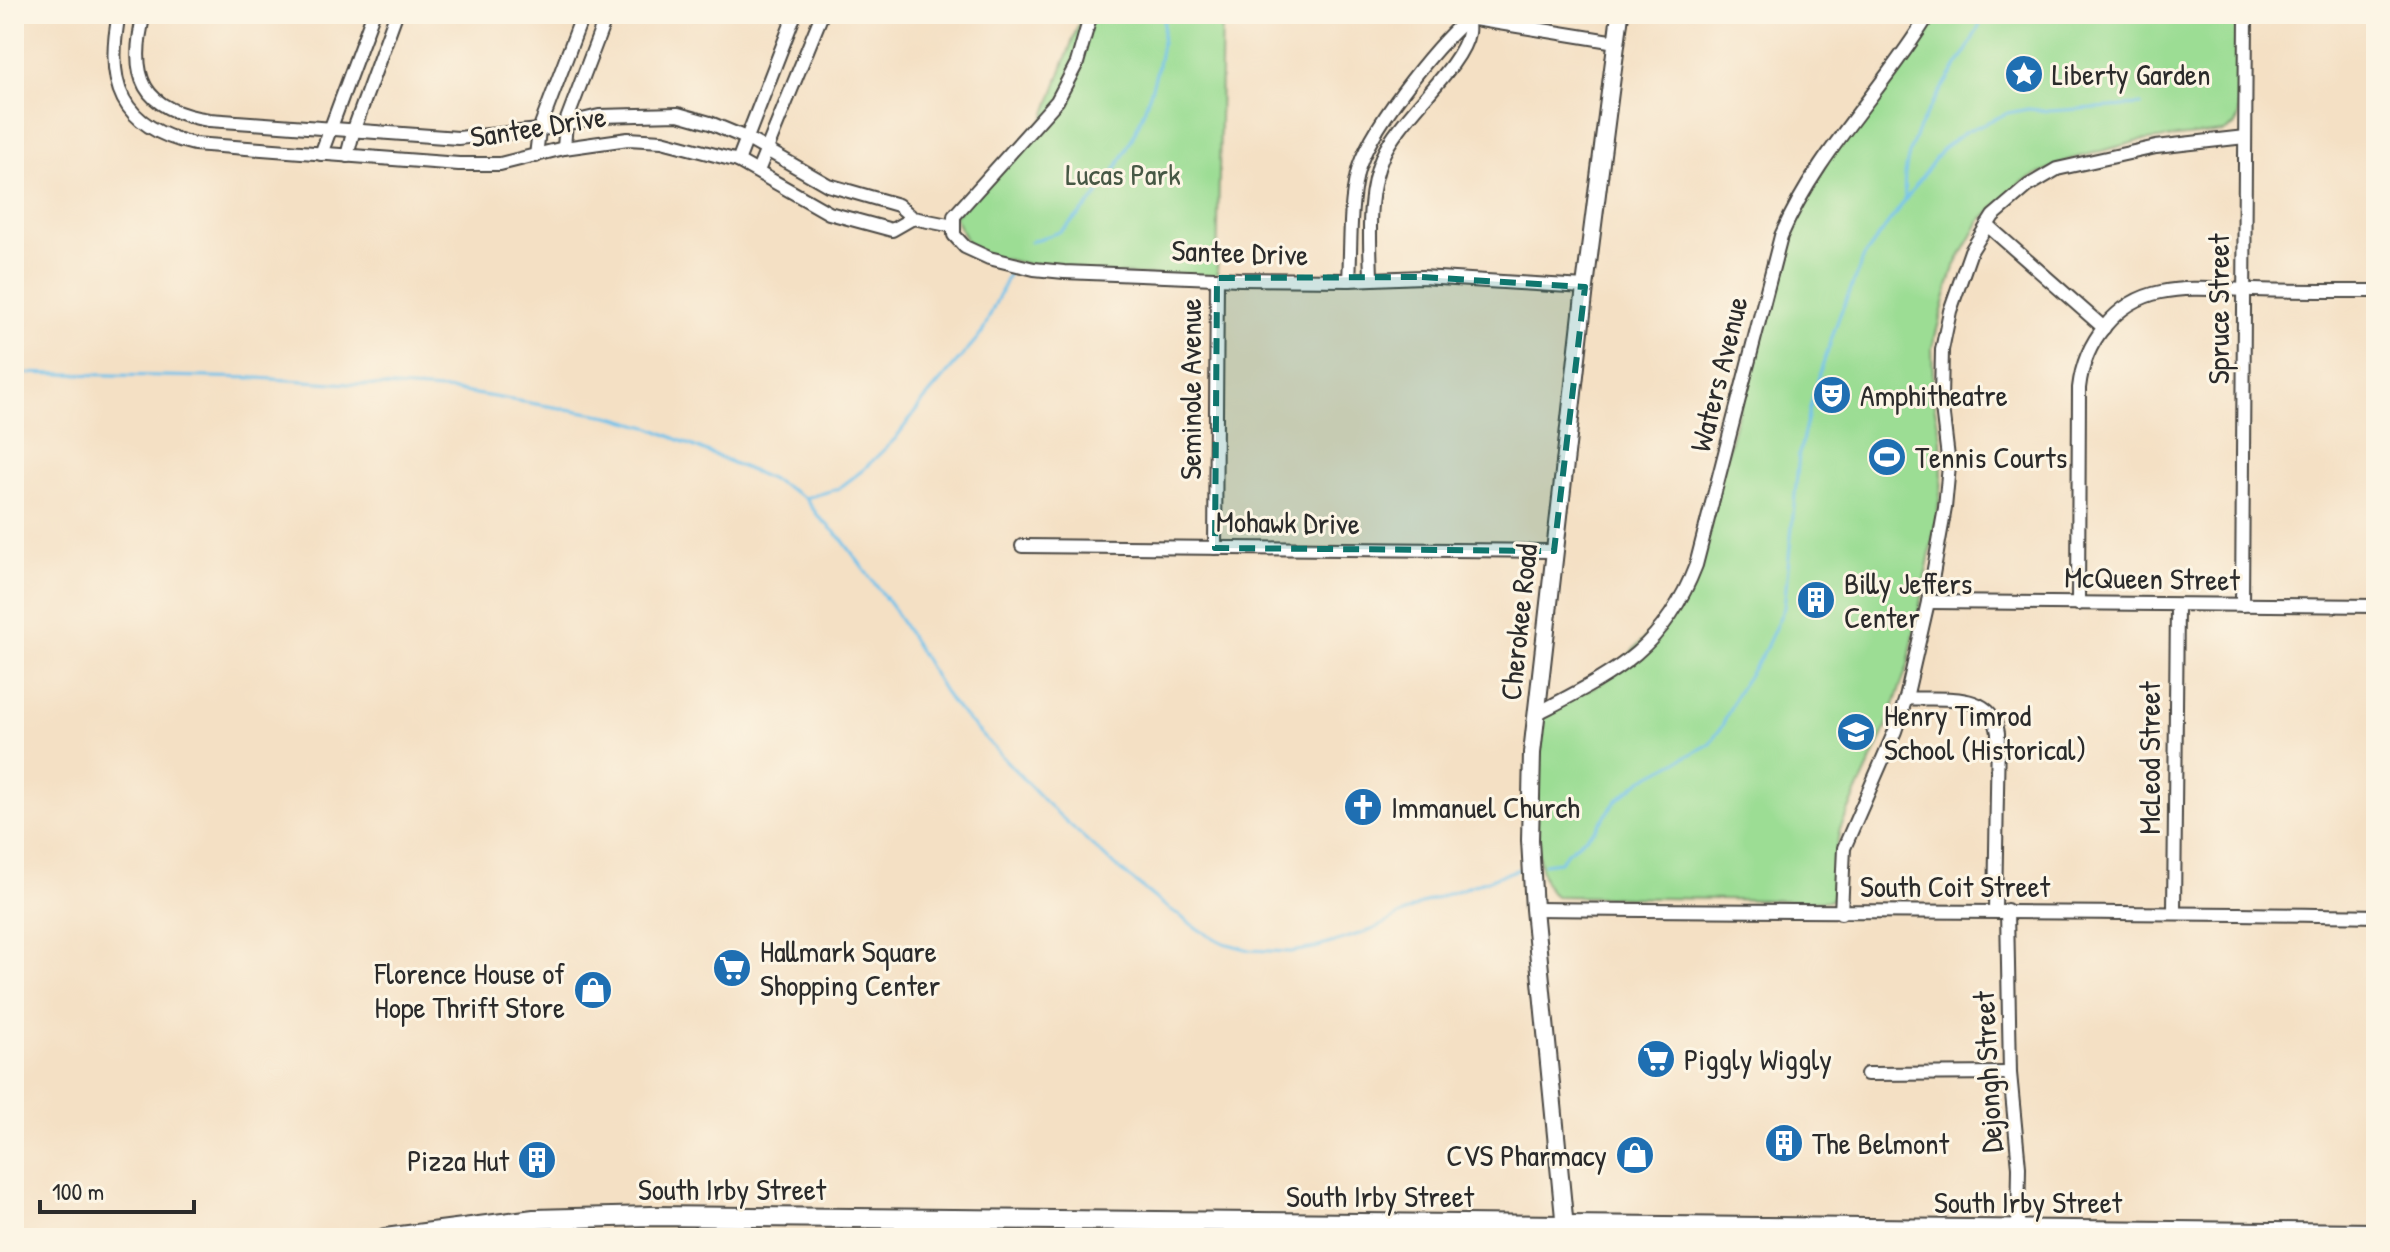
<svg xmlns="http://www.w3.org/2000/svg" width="2390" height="1252" font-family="'Patrick Hand',sans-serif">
  <rect width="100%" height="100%" fill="#fcf5e5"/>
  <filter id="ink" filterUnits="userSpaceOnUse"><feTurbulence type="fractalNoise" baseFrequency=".0125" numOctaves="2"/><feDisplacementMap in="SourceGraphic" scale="16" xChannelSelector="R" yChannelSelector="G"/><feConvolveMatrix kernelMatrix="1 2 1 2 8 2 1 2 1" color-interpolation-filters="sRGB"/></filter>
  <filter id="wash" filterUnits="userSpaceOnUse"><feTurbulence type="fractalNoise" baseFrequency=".006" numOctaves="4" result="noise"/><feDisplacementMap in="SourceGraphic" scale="32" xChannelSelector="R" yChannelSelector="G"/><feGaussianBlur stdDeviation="1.8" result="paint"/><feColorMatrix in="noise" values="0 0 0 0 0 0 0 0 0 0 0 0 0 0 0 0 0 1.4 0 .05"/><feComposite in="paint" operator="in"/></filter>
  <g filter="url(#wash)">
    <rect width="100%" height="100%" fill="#f4e0c4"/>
    <!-- green -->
    <g fill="#9cdd94" stroke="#648460" stroke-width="2">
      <polygon points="1082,14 1222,14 1217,278 1064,272 972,252 954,216 1044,119"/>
      <path d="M 1932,14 L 2240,14 L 2238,119 L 2234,126 L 2224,132 L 2139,141 L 2068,160 L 2022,182 L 1980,221 L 1953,270 L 1932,348 L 1934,405 L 1941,437 L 1942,481 L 1937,517 L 1908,665 L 1884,733 L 1840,829 L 1835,855 L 1832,898 L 1829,901 L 1555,896 C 1525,876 1540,748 1543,714 L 1605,681 L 1690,588 L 1790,223 L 1820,169 Z"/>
    </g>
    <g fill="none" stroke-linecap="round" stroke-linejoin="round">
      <!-- stream -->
      <g stroke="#70c1eb" stroke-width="3">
        <path d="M 1905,198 C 1899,145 1935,100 1962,58 C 1971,44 1977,29 1985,14"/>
        <path d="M 1030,242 C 1039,238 1050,236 1059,232 C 1066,228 1072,221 1078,216 C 1126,172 1164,79 1164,14"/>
        <polyline points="14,373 258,378 457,391 609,416 651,428 777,482 805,498 819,517 841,538 894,610 950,701 1045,802 1105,857 1157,900 1201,931 1224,943 1250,950 1291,952 1315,948 1372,930 1425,902 1519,869"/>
        <polyline points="805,498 838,489 863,470 895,439 921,404 982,333 1010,271"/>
        <polyline points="1544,864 1560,862 1567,852 1595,830 1617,800 1642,780 1710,744 1722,726 1737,693 1764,652 1784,608 1799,454 1814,391 1839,317 1864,257 1942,149 1965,132 2008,113 2028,109 2049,111 2141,105"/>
      </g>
    </g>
  </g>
  <g filter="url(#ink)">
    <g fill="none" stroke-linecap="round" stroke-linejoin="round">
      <!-- street casing -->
      <g stroke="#494642" stroke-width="16">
        <g id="street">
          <path d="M 119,14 C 105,84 120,127 194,144 L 459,164 L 500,164 L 564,148 L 628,139 L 662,141 L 738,161 L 829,213 L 892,230 L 913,218"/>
          <path d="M 144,14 C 128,77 142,110 209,120 L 458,138 L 539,130 L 599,116 L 678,114 L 710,123 L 746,138 L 828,185 L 898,205 L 913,218 L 953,226"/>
          <polyline points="1091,14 1077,63 1057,101 954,216 954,235 965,247 989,258 1034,269 1064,272 1240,279 1349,280 1422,277 1585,287"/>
          <polyline points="1468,18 1616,42"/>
          <polyline points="564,148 566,122 607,14"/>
          <polyline points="321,154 373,14"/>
          <polyline points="347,156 354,129 396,14"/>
          <polyline points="536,156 539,130 583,14"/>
          <polyline points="738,161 795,14"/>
          <polyline points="758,171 822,14"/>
          <polyline points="1987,225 2104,328"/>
          <path d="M 1371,278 C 1370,237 1366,194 1383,155 C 1399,118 1463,66 1468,33 C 1469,27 1468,20 1467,14"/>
          <path d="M 1349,280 C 1351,246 1349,208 1357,174 C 1367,131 1434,48 1468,18"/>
          <polyline points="1022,546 1554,551"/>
          <polyline points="1215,548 1217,278"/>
          <polyline points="1928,602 2376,606"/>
          <path d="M 2078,604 L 2079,388 C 2084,343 2115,301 2161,292 C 2190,286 2223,290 2253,290 C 2294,291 2335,291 2376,291"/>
          <polyline points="2242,605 2246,14"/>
          <path d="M 1906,698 C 1940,701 1992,689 1998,733 L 1995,910"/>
          <path d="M 1536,714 C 1612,674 1663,651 1696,565 L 1781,236 C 1817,153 1882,91 1929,14"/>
          <path d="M 1534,909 C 1815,912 2095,911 2376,916"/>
          <polyline points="2007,910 2010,1073 2019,1167 2018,1230"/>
          <polyline points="2174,912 2177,605"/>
          <polyline points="1841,913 1844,848 1895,731 1906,698 1928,602 1945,508 1949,466 1941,399 1942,350 1950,311 1971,251 1993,216 2028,186 2057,169 2156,147 2245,137"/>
          <polyline points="1867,1074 2010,1073"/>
        </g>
      </g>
      <!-- secondary casing -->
      <g stroke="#494642" stroke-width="20">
        <polyline id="secondary" points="1566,1238 1534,909 1530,840 1532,753 1585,287 1620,14"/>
      </g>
      <!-- primary casing -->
      <g stroke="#494642" stroke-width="22">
        <polyline id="primary" points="385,1238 534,1219 651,1216 2376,1233"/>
      </g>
      <!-- street -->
      <use href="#street" stroke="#fff" stroke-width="12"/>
      <!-- secondary -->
      <use href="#secondary" stroke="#fff" stroke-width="16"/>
      <!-- primary -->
      <use href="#primary" stroke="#fff" stroke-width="18"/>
    </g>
  </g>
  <!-- marked area -->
  <path fill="#0f766e" fill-opacity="0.2" stroke="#0f766e" stroke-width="6" stroke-dasharray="16 10" stroke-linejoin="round" d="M 1422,277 L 1585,287 L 1554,551 L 1215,548 L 1217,278 Z"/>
  <!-- icons -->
  <defs>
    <g id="sight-disc" transform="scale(2)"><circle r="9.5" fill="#1f6fb2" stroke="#fcf5e5"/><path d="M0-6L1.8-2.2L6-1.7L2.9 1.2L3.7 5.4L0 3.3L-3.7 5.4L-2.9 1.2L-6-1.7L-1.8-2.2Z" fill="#fff"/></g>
    <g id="theatre-disc" transform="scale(2)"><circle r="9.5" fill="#1f6fb2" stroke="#fcf5e5"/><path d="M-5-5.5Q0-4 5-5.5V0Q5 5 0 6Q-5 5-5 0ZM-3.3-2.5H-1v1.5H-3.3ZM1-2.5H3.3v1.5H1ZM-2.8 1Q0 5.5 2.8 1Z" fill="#fff"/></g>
    <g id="stadium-disc" transform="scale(2)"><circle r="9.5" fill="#1f6fb2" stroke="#fcf5e5"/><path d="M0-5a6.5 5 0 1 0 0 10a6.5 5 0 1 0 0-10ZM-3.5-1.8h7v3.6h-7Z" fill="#fff"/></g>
    <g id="building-disc" transform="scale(2)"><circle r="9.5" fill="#1f6fb2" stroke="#fcf5e5"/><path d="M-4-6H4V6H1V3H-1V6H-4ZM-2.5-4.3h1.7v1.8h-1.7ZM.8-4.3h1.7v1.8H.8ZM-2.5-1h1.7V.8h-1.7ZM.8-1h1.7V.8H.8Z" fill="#fff"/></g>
    <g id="school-disc" transform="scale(2)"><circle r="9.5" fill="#1f6fb2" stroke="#fcf5e5"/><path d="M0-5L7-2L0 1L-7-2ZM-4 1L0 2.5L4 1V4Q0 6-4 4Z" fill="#fff"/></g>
    <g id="church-disc" transform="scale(2)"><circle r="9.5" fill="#1f6fb2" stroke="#fcf5e5"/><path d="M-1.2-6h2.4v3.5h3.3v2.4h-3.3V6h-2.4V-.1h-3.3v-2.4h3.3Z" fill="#fff"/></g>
    <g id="supermarket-disc" transform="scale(2)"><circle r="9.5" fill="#1f6fb2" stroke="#fcf5e5"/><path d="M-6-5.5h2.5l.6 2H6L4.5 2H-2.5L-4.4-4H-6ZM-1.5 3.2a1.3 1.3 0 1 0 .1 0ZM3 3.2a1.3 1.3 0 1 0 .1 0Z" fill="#fff"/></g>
    <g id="shop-disc" transform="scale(2)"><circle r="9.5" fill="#1f6fb2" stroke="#fcf5e5"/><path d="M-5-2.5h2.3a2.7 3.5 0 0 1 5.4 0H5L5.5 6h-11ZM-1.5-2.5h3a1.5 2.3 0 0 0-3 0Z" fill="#fff"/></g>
  </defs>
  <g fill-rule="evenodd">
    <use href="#sight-disc" x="2024" y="74"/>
    <use href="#theatre-disc" x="1832" y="395"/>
    <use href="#stadium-disc" x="1887" y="457"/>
    <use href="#building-disc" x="1816" y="600"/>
    <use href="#school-disc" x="1856" y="732"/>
    <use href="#church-disc" x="1363" y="807"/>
    <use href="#supermarket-disc" x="732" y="968"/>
    <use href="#shop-disc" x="593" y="990"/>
    <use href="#supermarket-disc" x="1656" y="1059"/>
    <use href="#building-disc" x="1784" y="1143"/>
    <use href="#shop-disc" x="1635" y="1155"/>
    <use href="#building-disc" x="537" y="1160"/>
  </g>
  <g text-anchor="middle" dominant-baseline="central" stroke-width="6" stroke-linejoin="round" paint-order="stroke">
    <!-- poi labels -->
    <g font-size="30" fill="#2b2b2b" stroke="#fcf5e5" text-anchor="start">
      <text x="2052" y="74">Liberty Garden</text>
      <text x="1860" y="395">Amphitheatre</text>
      <text x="1915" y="457">Tennis Courts</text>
      <text x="1844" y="583">Billy Jeffers<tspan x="1844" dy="34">Center</tspan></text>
      <text x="1884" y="715">Henry Timrod<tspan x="1884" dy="34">School (Historical)</tspan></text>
      <text x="1391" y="807">Immanuel Church</text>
      <text x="760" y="951">Hallmark Square<tspan x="760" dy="34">Shopping Center</tspan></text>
      <text x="565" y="973" text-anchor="end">Florence House of<tspan x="565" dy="34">Hope Thrift Store</tspan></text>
      <text x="1684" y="1059">Piggly Wiggly</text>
      <text x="1812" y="1143">The Belmont</text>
      <text x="1607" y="1155" text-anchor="end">CVS Pharmacy</text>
      <text x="509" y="1160" text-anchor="end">Pizza Hut</text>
    </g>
    <!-- street labels -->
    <g font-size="30" fill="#2b2b2b" stroke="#fcf5e5">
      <text transform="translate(538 126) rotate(-9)">Santee Drive</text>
      <text transform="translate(1240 252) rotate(2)">Santee Drive</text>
      <text transform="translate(2218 309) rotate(-90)">Spruce Street</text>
      <text transform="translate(1718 374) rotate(-76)">Waters Avenue</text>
      <text transform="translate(1190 389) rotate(-90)">Seminole Avenue</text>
      <text transform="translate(1288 522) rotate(1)">Mohawk Drive</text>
      <text transform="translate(2152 578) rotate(1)">McQueen Street</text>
      <text transform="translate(1518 622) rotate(-84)">Cherokee Road</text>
      <text transform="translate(2149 758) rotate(-90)">McLeod Street</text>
      <text x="1955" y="886">South Coit Street</text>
      <text transform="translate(1987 1072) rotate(-93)">Dejongh Street</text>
      <text x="732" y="1189">South Irby Street</text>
      <text x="1380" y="1196">South Irby Street</text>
      <text x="2028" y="1202">South Irby Street</text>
    </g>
    <!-- park labels -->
    <g font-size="30" fill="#475845" stroke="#fcf5e5">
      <text x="1123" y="174">Lucas Park</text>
    </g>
  </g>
  <!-- margin -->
  <rect width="2390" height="1252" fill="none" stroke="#fcf5e5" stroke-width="48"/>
  <!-- scale -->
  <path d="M40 1200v12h154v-12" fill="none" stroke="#2b2b2b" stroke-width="4"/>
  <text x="52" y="1200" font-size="24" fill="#2b2b2b" stroke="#fcf5e5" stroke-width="6" paint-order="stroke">100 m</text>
</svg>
